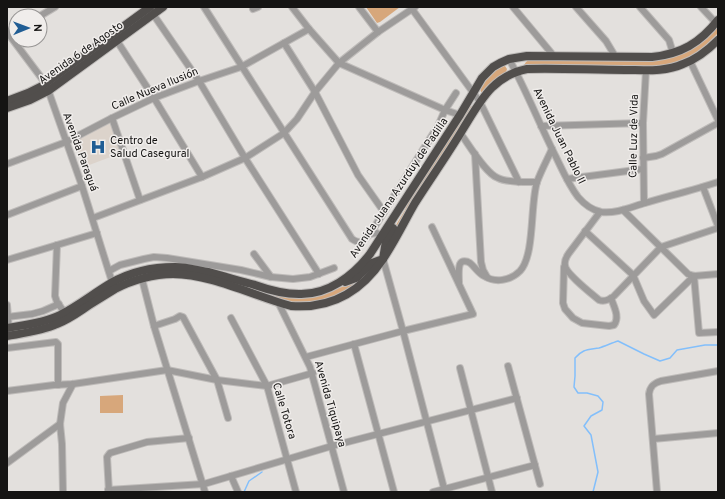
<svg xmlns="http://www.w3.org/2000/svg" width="725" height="499" font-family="Overpass,sans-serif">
  <rect width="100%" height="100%" fill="#e3e0dd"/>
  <!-- built -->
  <polygon fill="#dcd3cb" points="108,123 111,123 121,153 84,167 75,143 76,141"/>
  <!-- green -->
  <g fill="#d7a77b">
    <polygon points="366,7 400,7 380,22 377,23"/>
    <path d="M 718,25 L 718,33 C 699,53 686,63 658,66 L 524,65 L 526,62 L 530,59 L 669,58 Z"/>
    <path d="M 503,65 L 505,66 L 507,69 L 506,72 L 491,83 L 484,92 L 481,92 L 480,88 C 487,79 493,71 503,65 Z"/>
    <polygon points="471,106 473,106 474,107 394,233 393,230 405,210 412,194"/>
    <polygon points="358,278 358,283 334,297 306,303 289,302 251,290 238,283 270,293 339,288 345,286"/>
    <polygon points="123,395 123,413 100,413 100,396"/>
  </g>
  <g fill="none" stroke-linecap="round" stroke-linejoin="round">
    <!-- stream -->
    <g stroke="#83bffb" stroke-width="1.5">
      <polyline points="244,492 249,481 262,472"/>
      <path d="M 593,492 L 598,472 L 591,435 L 584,426 L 591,416 L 602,410 L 603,402 L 598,396 L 587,393 L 578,393 L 574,387 L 575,376 L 575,358 C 583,349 587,350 599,348 C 605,346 612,343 618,341 L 644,354 L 660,361 L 670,358 L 677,350 L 705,345 L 718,345"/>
    </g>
    <!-- minor casing -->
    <g stroke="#bebbb9" stroke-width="8">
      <g id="minor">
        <path d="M 204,7 L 352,239 C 361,245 363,241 370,234 L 377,233 L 382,236"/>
        <polyline points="292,7 309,29 339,63 445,110 460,115"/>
        <polyline points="359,7 378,32"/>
        <polyline points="513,7 553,55"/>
        <polyline points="576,7 606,41 615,56"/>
        <polyline points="640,7 669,40 673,53"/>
        <polyline points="701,7 716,23"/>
        <polyline points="253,9 258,7"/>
        <polyline points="412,9 480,102 519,182"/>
        <polyline points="152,10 153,14 199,81 245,158 319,274"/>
        <polyline points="40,16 55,7"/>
        <polyline points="7,32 46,84 82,186 113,285"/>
        <polyline points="7,32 16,27"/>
        <polyline points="117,41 154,98 202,177"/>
        <polyline points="284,43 315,92 358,175 384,212"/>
        <path d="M 509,59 C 526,90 539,123 555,155 C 562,169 568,184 578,197 C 584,204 592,210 601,212 C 616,214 631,207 645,203 C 669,196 694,190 718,182"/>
        <polyline points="690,61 718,120"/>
        <polyline points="112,118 140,200"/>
        <polyline points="541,126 643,123"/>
        <path d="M 461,134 C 469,145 486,174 498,178 C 507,183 527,182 537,182"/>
        <polyline points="475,154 481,262 483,270 487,277"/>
        <polyline points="643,158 656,156 662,154 718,123"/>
        <polyline points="7,164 66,142 112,118 154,98 199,81 241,67 309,29"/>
        <polyline points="567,179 643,169"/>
        <polyline points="703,187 718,226"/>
        <polyline points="644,203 643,123 646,70"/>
        <polyline points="623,210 688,274 694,276 718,274"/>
        <path d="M 600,212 L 569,253 C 567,256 564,260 565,265 C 565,273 592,294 599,300 C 604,302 609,300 614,296 L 661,247 L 718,228"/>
        <polyline points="7,215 82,186"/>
        <polyline points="93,218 202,177 245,158 284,133 297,119 315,92 339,63 378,32 415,7"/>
        <polyline points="585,231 633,275 644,301 654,315 694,276"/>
        <polyline points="370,234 438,126 445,110 456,93"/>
        <polyline points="57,245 55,296 57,302 67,316"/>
        <polyline points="254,254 271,277"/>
        <polyline points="383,259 403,331 445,492"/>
        <polyline points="7,260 97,233"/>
        <path d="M 564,267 L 563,303 L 565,309 L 573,318 L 582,323 L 609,326 L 614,325 C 620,317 614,307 611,298"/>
        <polyline points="109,271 120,265 144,259 154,257 167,258 241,270 271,277 293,279 310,277 334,268"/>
        <polyline points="694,276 699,333 718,332"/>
        <polyline points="142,279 154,326 205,492"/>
        <path d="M 459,283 C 459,278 458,269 460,264 C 462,260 467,261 470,263 C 475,267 478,273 484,276 C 495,283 510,281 520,271 C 535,255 530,205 537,182 C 541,171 547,160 552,149"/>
        <polyline points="278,302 310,367 344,492"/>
        <polyline points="7,305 9,330"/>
        <polyline points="7,317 32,314 43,311 59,304"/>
        <polyline points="231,318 267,386 296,492"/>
        <polyline points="154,326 175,319 180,316 183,317 217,380 228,418"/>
        <polyline points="354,344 394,492"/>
        <polyline points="7,348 56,342 58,344 58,385"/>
        <polyline points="306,357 403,331 473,314 432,227"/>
        <polyline points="508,366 540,484"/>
        <polyline points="460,368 492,492"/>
        <polyline points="7,391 54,385 73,384 167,370 217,380 267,386 313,373"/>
        <polyline points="653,439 718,433"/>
        <polyline points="7,463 60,424"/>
        <polyline points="231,476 238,492"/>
        <polyline points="108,490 204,484 332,446 517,398"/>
        <polyline points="63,492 62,444 60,424 63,403 73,384"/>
        <polyline points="109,492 107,457 110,453 147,442 189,438"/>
        <polyline points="433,492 535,465"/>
        <path d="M 657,492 L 649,394 C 650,386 654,383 661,381 L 718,371"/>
      </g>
    </g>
    <!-- highway casing -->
    <g stroke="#bebbb9" stroke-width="10">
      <g id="highway">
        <polyline points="7,101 28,93 42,86 150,7"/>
        <polyline points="7,108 30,100 48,91 163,7"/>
        <polyline points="345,282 356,278 372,263 383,259 386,241 393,228"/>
        <path d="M 7,328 C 24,325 44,323 60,315 C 78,306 94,293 111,283 C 130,272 153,267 175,267 C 186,267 197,270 208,272 C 224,276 239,281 255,285 C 269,290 284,294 299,294 C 328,295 353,276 370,254 L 460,115 L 482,78 L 493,67 L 500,63 L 509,59 L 527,56 L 652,57 C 681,54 700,43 718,20"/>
        <path d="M 7,336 C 24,333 42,331 57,324 C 70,319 80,311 91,304 C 99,299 107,294 115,289 C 132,280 154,274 173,274 C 211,274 254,296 291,306 C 330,309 361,292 383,259 C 395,241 404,222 415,203 C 431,178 448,154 463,129 C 480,102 492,76 527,69 C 559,68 593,70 625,70 C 645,70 665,72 683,64 C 697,59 708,50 718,40"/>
      </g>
    </g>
    <!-- minor -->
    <use href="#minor" stroke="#9d9b9a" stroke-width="6"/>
    <!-- highway -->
    <use href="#highway" stroke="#514e4c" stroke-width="8"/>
  </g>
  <!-- icons -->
  <defs>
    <g id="hospital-bare" transform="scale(1.2)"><path d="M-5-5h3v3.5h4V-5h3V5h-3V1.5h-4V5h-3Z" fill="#205d94" stroke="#f0edeb" stroke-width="2.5" paint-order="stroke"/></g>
  </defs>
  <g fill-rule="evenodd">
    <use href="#hospital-bare" x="98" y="147"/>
  </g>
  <g text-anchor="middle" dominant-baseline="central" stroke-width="3" stroke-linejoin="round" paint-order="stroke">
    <!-- street labels -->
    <g font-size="11" fill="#151413" stroke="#f0edeb">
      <text transform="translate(81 53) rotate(-35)">Avenida 6 de Agosto</text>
      <text transform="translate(155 89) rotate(-23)">Calle Nueva Ilusión</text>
      <text transform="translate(559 136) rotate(64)">Avenida Juan Pablo II</text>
      <text transform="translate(634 136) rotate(-89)">Calle Luz de Vida</text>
      <text transform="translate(80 152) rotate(70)">Avenida Paraguá</text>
      <text transform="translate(399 188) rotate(-56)">Avenida Juana Azurduy de Padilla</text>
      <text transform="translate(330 404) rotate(74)">Avenida Tiquipaya</text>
      <text transform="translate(284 411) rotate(73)">Calle Totora</text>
    </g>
    <!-- poi labels -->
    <g font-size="11" fill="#151413" stroke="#f0edeb" text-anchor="start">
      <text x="110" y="141">Centro de<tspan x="110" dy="13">Salud Casegural</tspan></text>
    </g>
  </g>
  <!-- border -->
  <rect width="725" height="499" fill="none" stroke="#151413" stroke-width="16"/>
  <!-- north arrow -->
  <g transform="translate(28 28) rotate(89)"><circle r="19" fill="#f0edeb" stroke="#989695"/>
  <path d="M0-3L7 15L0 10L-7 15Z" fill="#205d94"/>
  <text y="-6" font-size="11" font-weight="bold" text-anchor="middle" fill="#151413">N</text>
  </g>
</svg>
